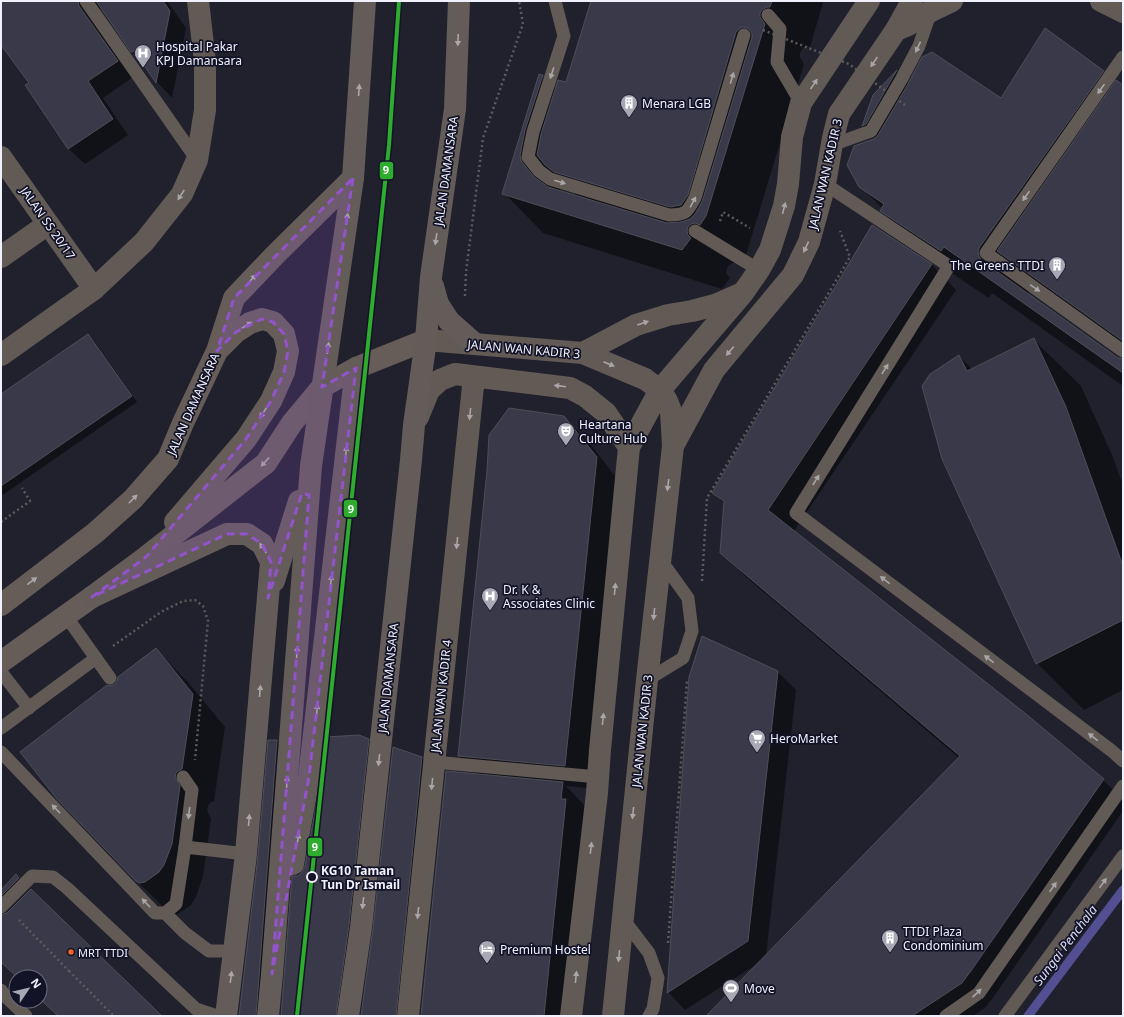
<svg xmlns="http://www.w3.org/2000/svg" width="1124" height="1017" font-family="'Noto Sans',sans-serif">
  <rect width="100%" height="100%" fill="#21212d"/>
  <!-- shadow -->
  <g fill="#0007" fill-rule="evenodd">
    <polygon points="1,1 167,1 186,28 172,98 157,82 142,62 132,51 101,9 97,10 133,77 103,98 128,135 85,164 69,149 27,85 30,83 1,43"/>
    <path d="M 592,1 L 822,1 L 823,3 L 810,47 L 807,46 L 803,48 L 800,53 L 800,57 L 804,64 L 746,255 L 735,262 L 731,264 L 728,266 L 726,272 L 728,276 L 730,278 L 722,289 L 543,233 L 504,193 L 542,76 L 556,90 L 566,83 ZM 562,181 L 578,197 L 560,192 Z"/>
    <polygon points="897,72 909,84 1001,99 1103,72 1115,84 1123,86 1123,354 1033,286 1028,294 1118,358 1123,360 1123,386 992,293 989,298 929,258 882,211 883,209 860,186 874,139 876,138 863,126 874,95"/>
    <polygon points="872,226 932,265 956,290 794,531 1026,715 1103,780 1123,800 1123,811 997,992 986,1007 973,1016 708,1016 757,964 685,1010 668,992 778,672 796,690 766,956 959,758 746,577 721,552 725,504 714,493"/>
    <polygon points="88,335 94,341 137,402 1,496 1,395"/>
    <polygon points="1034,340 1081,386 1112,455 1123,485 1123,690 1084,710 1037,663 959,356 972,369"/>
    <polygon points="564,417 587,440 619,481 587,788 566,786 585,806 569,1016 440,1016 478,775 459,756"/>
    <polygon points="156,650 188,682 225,727 214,801 210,803 208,806 207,810 211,819 203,876 196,897 191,905 178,914 172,915 169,913 137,881 111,687 116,685"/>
    <polygon points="368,740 374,745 342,1016 282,1016 298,877 303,873"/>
    <polygon points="269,741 277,741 283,746 261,1016 240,1016 259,856"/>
    <polygon points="422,758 428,763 402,1016 362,1016"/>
    <polygon points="16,876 24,884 1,907 1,891"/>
  </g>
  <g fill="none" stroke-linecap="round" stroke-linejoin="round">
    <!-- stream -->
    <polyline stroke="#525093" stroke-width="9" points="1028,1016 1123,890"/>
  </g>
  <!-- building -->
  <g fill="#3a394a" stroke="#4e4e59">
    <polygon points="1,1 78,1 79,6 118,61 88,81 113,119 68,149 25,85 29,83 1,45"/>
    <polygon points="96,1 163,1 170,11 156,83 134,51 131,52"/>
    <polygon points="591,1 772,1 770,7 767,7 763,9 760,13 760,17 765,24 706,216 700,225 695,223 691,224 688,227 687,231 688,235 691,238 682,250 502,194 539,74 543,75 525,130 520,156 522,162 534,177 548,187 667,223 681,222 690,219 695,214 702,202 752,37 752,34 750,30 747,28 743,27 739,29 736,32 688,195 681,205 670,207 554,172 545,165 537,155 541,134 558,80 566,82"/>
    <polygon points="1045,28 1104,71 979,248 978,252 979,256 981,260 1118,358 1123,359 1123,373 944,247 941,251 880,211 884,204 859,187 847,165 854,146 874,139 878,135 908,84 922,57 932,52 1001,98"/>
    <polygon points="897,70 866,124 862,126 873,95"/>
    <polygon points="1116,80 1123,85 1123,341 997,251"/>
    <polygon points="872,225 932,264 768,510 1026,714 1104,779 973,968 962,983 912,1016 706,1016 960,756 720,553 724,501 712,493"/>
    <polygon points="88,334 132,396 1,486 1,394"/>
    <polygon points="1034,338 1066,407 1123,566 1123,620 1036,664 942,459 922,386 930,374 959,355 967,371"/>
    <polygon points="509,408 564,416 597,457 565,766 458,756 487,471 489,435"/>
    <polygon points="702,636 778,671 748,941 667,993 689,677"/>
    <polygon points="156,648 193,694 182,769 178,771 176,773 175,777 180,786 172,844 164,865 159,872 145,882 139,883 136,881 57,799 20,752 107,685 111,686 115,684 117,681 118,677"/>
    <polygon points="359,735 369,739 349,925 336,1016 281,1016 292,876 298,876 302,872 305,866 321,779 326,737"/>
    <polygon points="268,740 277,740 256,1016 239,1016 258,856"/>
    <polygon points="393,747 422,757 396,1016 361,1016 373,928"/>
    <polygon points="446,771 563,782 561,799 566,799 544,1016 421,1016"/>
    <polygon points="16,874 19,878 1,896 1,890"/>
    <polygon points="31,889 162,1016 58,1016 40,999 40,977 17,977 1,962 1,915 7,913"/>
  </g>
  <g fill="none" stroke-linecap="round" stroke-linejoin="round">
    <!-- path -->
    <g stroke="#5e5a5c" stroke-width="2.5" stroke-dasharray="2 3" stroke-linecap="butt">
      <polyline points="720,221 723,212 750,228"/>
      <polyline points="465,296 466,272 483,138 523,24 519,1"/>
      <polyline points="1,522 30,501 22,488"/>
      <polyline points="702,581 707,498 850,257 840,231"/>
      <polyline points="113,646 161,612 183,601 195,600 203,606 208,621 195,760"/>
      <polyline points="19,920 69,971"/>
      <polyline points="668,943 687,680"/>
    </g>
    <!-- lane -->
    <g stroke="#625a55" stroke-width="13">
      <polyline points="86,1 197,160"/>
      <path d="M 555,1 L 564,36 L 533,132 L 528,157 L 539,171 L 550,179 L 669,215 C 687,215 687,212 695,198 L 744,35"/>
      <polyline points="768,15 780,29 777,62 801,103"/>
      <polyline points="1123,57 986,253 1123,351"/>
      <polyline points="832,145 871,131 901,80 919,46 931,11"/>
      <polyline points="825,184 949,266 796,513 1112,751 1123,761"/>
      <polyline points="695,231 759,270"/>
      <polyline points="66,616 110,678"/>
      <polyline points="1,672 29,708"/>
      <polyline points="647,680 683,658 692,631 688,598 660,559"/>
      <polyline points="1,728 96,658"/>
      <polyline points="1,752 155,913 165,913 176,904 185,847 192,790 183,777"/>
      <polyline points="434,762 598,777"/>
      <polyline points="185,847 246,854"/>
      <polyline points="1,907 32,876 53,877 67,888 196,1009 217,1016"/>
      <polyline points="165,913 185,933 209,951 234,951"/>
      <polyline points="623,919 649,953 658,978 653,1009 649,1016"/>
      <polyline points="1,990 5,996 26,1016"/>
      <polyline points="946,1016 979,993 1123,786"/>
      <polyline points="1005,1016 1123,856"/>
    </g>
    <!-- street -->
    <g stroke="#625a55" stroke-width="22">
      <polyline points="1101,1 1123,12"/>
      <polyline points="896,30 908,25 931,11 952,1"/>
      <polyline points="1,157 94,289"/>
      <polyline points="1,257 48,224"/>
      <polyline points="426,340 583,353 645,379 660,390 667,401 671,411 673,446 647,680 613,1016"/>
      <polyline points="583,353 636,325 668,315 692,311 715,305 740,294"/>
      <polyline points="1,355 94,289 144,242 182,194 197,160 205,110 205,62 198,1"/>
      <polyline points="418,417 429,390 440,380 455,374 570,388 585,396 606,413 629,447"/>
      <polyline points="673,446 714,370 793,275 809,242 825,184 833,138 839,114 896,30 912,1"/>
      <polyline points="408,1016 473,386 479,377"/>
      <polyline points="571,1016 597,793 600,750 629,447 660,390 743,293 759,270 770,250 784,206 788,184 792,137 801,103 869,1"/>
    </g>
    <!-- secondary -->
    <g stroke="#665d59" stroke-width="22">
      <polyline points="175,522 246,439 271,401 284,372 288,351 284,334 273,322 262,319 250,323 236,332 218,350"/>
      <polyline points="1,605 95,533 133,499 168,459 183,423 217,351 234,298 277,253 353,178"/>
      <polyline points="1,662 92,597 146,557 266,463 292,423 322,387 356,368 426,340"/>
    </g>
    <!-- primary -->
    <g stroke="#645c58" stroke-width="22">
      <polyline points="433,286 438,304 449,321 475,344"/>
      <polyline points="274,581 299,501"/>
      <polyline points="92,597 227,534 247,534 262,544 271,562 246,854 226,1016"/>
      <polyline points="293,864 309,777 356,368"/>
      <polyline points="268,1016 272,974 311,466 353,178 365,1"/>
      <polyline points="348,1016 361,927 411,460 414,425 426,340 431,277 455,109 459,1"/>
    </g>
    <!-- path-bridge -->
    <g stroke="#5e5a5c" stroke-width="2.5" stroke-dasharray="2 3" stroke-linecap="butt">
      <polyline points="763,30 849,64 905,105"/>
      <polyline points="69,971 114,1016"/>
    </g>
    <!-- metro-1 casing -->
    <g stroke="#131328" stroke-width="7">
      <polyline id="metro-1" points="297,1016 389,145 399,1"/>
    </g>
    <!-- metro-1 -->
    <use href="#metro-1" stroke="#2dac2d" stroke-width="4"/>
  </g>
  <!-- one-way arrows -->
  <defs><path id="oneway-solid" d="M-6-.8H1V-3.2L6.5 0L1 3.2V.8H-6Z"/></defs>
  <g fill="#aaa6aa">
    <use href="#oneway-solid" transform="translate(458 40) rotate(92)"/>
    <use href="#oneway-solid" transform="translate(359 90) rotate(-86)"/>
    <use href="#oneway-solid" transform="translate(347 219) rotate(-82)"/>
    <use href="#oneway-solid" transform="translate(436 239) rotate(98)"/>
    <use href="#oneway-solid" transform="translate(328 348) rotate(-82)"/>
    <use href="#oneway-solid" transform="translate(346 452) rotate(-84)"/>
    <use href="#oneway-solid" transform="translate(263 548) rotate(-124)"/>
    <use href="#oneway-solid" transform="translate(331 581) rotate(-84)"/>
    <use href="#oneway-solid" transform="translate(297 652) rotate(-86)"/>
    <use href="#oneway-solid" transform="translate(260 691) rotate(-85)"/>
    <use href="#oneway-solid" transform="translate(317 710) rotate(-84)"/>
    <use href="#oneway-solid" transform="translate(379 760) rotate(96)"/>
    <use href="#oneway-solid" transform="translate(287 782) rotate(-86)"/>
    <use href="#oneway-solid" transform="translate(249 820) rotate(-85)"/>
    <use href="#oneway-solid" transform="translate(298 839) rotate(-79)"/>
    <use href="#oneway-solid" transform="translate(363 903) rotate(96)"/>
    <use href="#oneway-solid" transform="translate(231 977) rotate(-83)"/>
  </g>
  <g fill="#a9a6a9">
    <use href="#oneway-solid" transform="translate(918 47) rotate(115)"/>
    <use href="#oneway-solid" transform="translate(874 62) rotate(124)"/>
    <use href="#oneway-solid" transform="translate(552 73) rotate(108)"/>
    <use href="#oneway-solid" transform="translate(732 78) rotate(-73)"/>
    <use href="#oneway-solid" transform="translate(814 84) rotate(-56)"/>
    <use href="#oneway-solid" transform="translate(1101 89) rotate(125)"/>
    <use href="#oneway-solid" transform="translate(560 182) rotate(17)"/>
    <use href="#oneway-solid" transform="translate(181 195) rotate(123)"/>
    <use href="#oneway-solid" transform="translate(1026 196) rotate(125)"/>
    <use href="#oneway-solid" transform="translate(693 202) rotate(-62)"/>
    <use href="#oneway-solid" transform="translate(784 208) rotate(-76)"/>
    <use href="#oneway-solid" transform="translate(806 247) rotate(115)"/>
    <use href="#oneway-solid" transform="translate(1035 288) rotate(35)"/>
    <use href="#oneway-solid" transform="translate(643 323) rotate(-19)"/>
    <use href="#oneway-solid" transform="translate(730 351) rotate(130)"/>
    <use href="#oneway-solid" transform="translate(609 364) rotate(23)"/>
    <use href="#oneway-solid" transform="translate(885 369) rotate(-58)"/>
    <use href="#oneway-solid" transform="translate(560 386) rotate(-173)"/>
    <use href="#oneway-solid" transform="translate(470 414) rotate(96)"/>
    <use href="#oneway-solid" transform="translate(816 480) rotate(-58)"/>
    <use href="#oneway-solid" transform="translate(668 485) rotate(97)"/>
    <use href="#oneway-solid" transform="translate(457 543) rotate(96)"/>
    <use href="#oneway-solid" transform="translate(885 580) rotate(-143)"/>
    <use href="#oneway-solid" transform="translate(615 589) rotate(-84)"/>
    <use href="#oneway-solid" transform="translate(654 614) rotate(96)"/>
    <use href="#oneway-solid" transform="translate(989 659) rotate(-143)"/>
    <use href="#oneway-solid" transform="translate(603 719) rotate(-84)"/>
    <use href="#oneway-solid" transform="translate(1093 737) rotate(-143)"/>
    <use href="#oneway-solid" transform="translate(432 784) rotate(96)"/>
    <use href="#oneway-solid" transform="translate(56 809) rotate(-134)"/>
    <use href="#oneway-solid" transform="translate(189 813) rotate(97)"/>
    <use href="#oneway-solid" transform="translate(633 813) rotate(96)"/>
    <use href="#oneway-solid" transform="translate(591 848) rotate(-83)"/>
    <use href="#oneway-solid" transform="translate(1103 883) rotate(-54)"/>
    <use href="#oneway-solid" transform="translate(1053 887) rotate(-55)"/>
    <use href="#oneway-solid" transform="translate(146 903) rotate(-134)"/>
    <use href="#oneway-solid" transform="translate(418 913) rotate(96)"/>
    <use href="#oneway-solid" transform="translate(619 956) rotate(96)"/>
    <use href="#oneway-solid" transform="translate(576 977) rotate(-84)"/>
    <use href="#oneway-solid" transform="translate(977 993) rotate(-43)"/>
  </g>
  <g fill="#aba7ab">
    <use href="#oneway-solid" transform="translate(252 279) rotate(-47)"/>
    <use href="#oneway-solid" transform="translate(247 325) rotate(-31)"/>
    <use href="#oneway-solid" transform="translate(263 413) rotate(124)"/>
    <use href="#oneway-solid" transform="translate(265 462) rotate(133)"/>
    <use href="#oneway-solid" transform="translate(133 499) rotate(-45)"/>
    <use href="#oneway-solid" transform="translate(32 581) rotate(-37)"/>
  </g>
  <!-- marked area -->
  <path fill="#9253cb" fill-opacity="0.2" stroke="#9253cb" stroke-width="3" stroke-dasharray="8 5" stroke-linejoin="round" d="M 353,178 L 322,387 L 356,368 L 309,777 L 272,974 L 309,495 L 302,493 L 268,598 L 271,562 L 262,544 L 247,534 L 227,534 L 92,597 L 146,557 L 246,439 L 271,401 L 284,372 L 288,351 L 284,334 L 273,322 L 262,319 L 236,332 L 217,351 L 234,298 Z"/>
  <!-- icons -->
  <defs>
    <g id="hospital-pin" transform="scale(0.9)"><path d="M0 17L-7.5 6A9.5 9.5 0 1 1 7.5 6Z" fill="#a8a8b4" stroke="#131328"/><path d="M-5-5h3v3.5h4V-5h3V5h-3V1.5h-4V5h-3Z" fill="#fff"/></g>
    <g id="building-pin" transform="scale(0.9)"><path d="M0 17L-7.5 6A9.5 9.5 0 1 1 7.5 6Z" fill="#a8a8b4" stroke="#131328"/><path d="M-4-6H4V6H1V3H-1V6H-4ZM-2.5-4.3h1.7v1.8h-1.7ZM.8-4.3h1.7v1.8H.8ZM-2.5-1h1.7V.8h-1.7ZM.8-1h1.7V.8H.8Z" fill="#fff"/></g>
    <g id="theatre-pin" transform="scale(0.9)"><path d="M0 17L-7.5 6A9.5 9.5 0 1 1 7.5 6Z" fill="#a8a8b4" stroke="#131328"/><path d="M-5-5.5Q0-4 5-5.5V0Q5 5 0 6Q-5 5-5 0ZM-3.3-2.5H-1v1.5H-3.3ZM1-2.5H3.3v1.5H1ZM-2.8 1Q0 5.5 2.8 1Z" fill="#fff"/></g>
    <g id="supermarket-pin" transform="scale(0.9)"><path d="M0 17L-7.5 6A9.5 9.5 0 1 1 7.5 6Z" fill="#a8a8b4" stroke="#131328"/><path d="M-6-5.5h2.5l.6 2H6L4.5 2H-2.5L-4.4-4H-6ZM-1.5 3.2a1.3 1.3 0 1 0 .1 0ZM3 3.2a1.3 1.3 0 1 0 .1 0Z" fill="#fff"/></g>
    <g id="hotel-pin" transform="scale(0.9)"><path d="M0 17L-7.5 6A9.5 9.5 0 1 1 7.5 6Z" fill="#a8a8b4" stroke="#131328"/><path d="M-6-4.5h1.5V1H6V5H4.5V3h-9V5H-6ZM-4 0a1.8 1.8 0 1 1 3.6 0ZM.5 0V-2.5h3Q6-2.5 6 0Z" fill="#fff"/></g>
    <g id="stadium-pin" transform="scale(0.9)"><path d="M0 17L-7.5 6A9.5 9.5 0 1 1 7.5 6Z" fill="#a8a8b4" stroke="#131328"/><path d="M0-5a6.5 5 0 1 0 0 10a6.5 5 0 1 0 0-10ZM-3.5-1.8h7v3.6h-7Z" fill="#fff"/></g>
  </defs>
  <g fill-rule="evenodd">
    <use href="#hospital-pin" x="143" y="53"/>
    <use href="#building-pin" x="629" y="103"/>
    <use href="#building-pin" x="1057" y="265"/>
    <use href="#theatre-pin" x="566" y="431"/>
    <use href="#hospital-pin" x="490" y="596"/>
    <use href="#supermarket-pin" x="757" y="738"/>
    <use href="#building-pin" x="890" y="938"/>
    <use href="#hotel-pin" x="487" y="949"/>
    <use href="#stadium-pin" x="731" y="988"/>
  </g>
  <!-- markers -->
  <circle fill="#131328" stroke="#f0f1fd" stroke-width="2" cx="312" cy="877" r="5"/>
  <circle fill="#f26522" stroke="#131328" stroke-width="1.5" cx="71" cy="952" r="3.5"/>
  <g text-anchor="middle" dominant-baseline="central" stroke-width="3.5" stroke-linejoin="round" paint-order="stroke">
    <!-- bus labels -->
    <g font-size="11" fill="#f0f1fd" stroke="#131328" text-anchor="start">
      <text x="78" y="952">MRT TTDI</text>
    </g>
    <!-- poi labels -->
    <g font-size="12" fill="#f0f1fd" stroke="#131328" text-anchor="start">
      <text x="156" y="46">Hospital Pakar<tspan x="156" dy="14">KPJ Damansara</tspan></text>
      <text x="642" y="103">Menara LGB</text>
      <text x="1044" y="265" text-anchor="end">The Greens TTDI</text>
      <text x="579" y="424">Heartana<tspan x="579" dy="14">Culture Hub</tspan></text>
      <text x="503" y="589">Dr. K &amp;<tspan x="503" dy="14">Associates Clinic</tspan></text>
      <text x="770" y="738">HeroMarket</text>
      <text x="903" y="931">TTDI Plaza<tspan x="903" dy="14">Condominium</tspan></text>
      <text x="500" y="949">Premium Hostel</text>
      <text x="744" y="988">Move</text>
    </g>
    <!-- street labels -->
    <g font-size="12" fill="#f0f1fd" stroke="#131328">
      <text transform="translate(446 171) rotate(-82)">JALAN DAMANSARA</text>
      <text transform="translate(825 174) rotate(-77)">JALAN WAN KADIR 3</text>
      <text transform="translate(48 223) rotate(55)">JALAN SS 20/17</text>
      <text transform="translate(524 349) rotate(5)">JALAN WAN KADIR 3</text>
      <text transform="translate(193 404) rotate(-66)">JALAN DAMANSARA</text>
      <text transform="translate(388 678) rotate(-84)">JALAN DAMANSARA</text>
      <text transform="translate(441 696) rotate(-84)">JALAN WAN KADIR 4</text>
      <text transform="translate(642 731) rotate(-84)">JALAN WAN KADIR 3</text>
    </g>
    <!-- stop labels -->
    <g font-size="12" font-weight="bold" fill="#f0f1fd" stroke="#131328" text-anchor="start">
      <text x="321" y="870">KG10 Taman<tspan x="321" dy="14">Tun Dr Ismail</tspan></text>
    </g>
    <!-- water labels -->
    <g font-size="13" font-style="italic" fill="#dadbf0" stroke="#131328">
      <text transform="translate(1065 945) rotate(-53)">Sungai Penchala</text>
    </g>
  </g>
  <g stroke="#131328" stroke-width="1.5">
    <rect x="379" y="161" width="15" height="19" rx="4" fill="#2dac2d"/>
    <rect x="343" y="499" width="15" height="19" rx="4" fill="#2dac2d"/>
    <rect x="307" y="837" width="16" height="20" rx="4" fill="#2dac2d"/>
  </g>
  <g font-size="11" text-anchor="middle" font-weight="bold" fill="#fff">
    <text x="386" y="174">9</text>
    <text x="351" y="513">9</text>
    <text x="315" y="851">9</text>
  </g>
  <!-- border -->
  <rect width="1124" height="1017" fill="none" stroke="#f0f1fd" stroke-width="4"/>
  <!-- north arrow -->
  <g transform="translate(28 989) rotate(55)"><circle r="19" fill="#131328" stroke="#6b6c7d"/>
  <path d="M0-3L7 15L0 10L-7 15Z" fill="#a8a8b4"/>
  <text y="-6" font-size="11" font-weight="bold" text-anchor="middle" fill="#f0f1fd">N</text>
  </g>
</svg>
